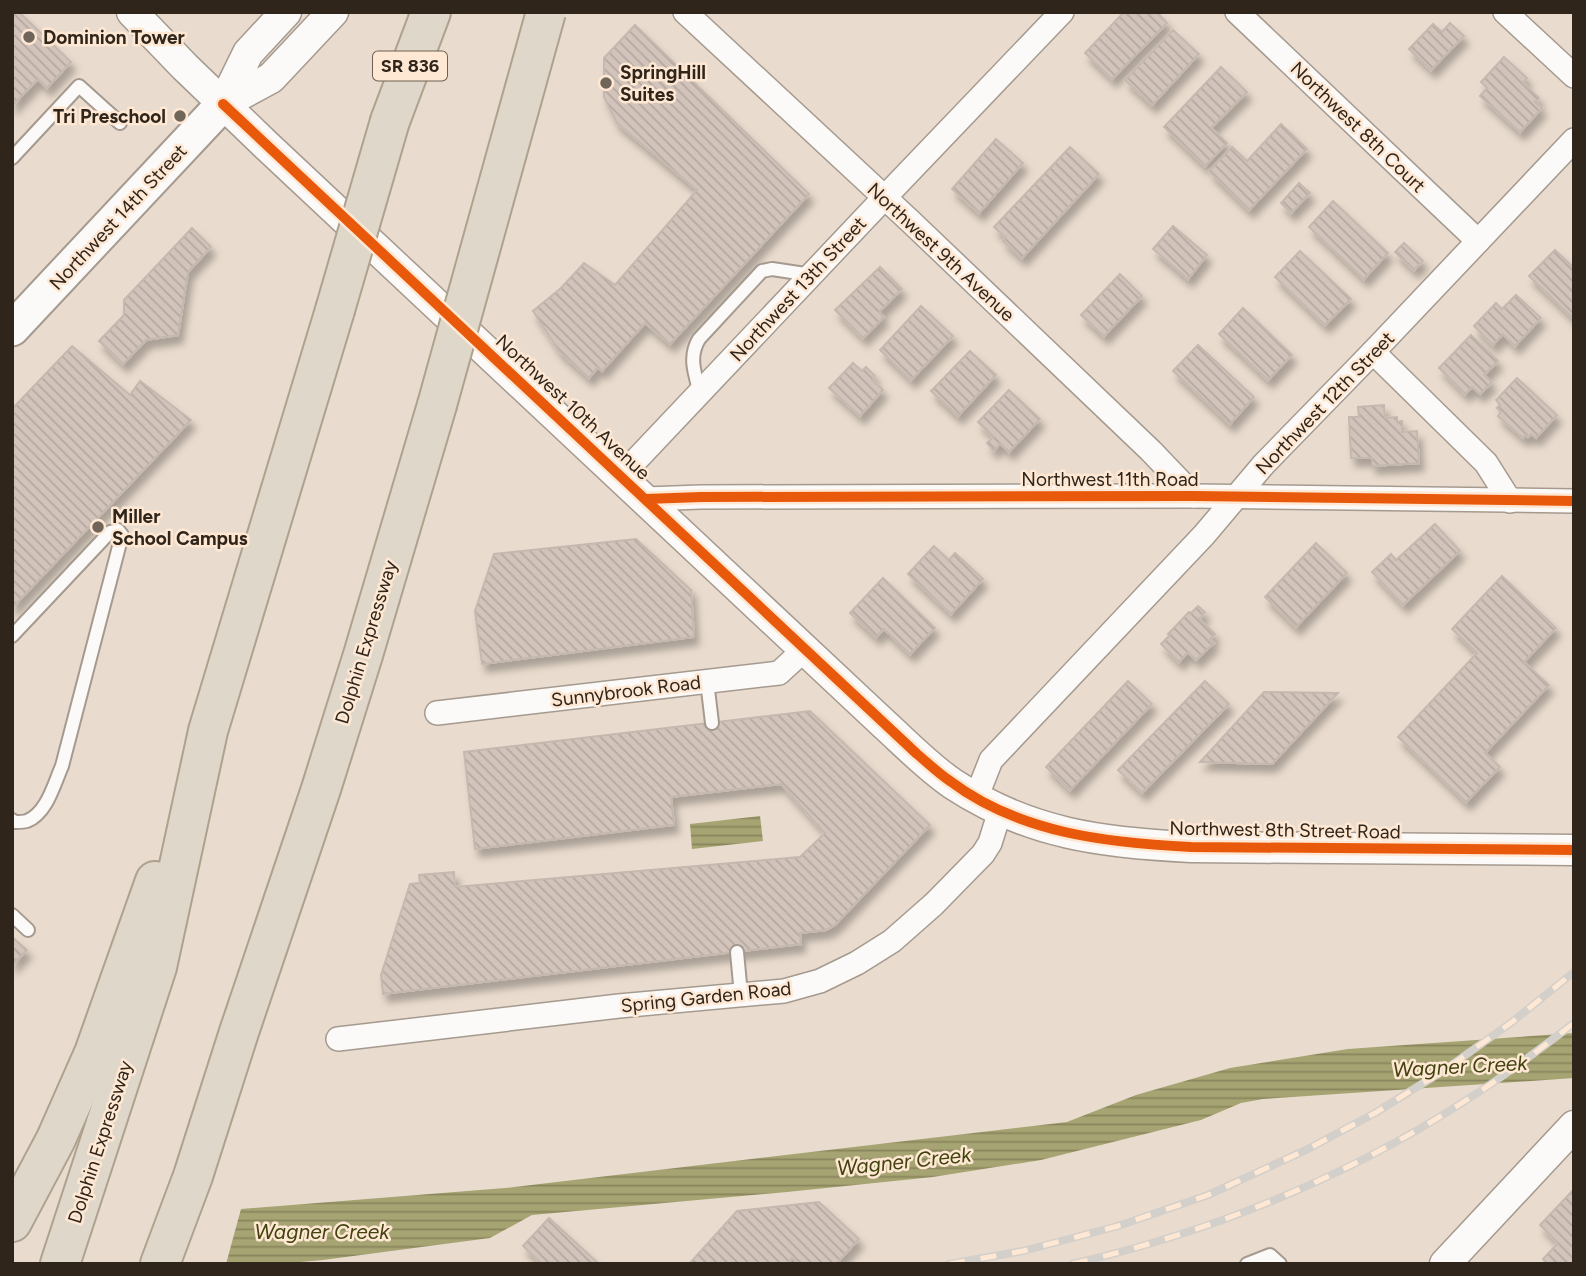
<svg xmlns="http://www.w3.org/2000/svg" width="1586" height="1276" font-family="Figtree,sans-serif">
  <defs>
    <pattern id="water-rules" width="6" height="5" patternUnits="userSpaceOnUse" patternTransform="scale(1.75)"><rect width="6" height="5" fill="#a6a472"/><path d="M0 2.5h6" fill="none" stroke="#88855d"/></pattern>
    <pattern id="building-back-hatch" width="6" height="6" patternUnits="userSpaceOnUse" patternTransform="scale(1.75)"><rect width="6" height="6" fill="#d2c4bb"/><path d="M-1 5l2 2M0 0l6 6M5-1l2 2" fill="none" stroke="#b5a8a0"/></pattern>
    <filter id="shadow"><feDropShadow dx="4.5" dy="8" stdDeviation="3.5" flood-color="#0004"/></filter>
  </defs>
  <rect width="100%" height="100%" fill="#e9dbcd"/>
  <!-- water -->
  <g fill="url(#water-rules)">
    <polygon points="760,816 763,841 692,849 690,824"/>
    <polygon points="1574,1033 1574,1078 1263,1099 1241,1103 1201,1120 1041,1160 933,1177 787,1192 532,1215 490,1238 323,1260 278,1264 226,1264 241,1209 505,1188 1067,1122 1136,1095 1230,1068 1348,1049"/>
  </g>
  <!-- building -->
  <g fill="url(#building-back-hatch)" stroke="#c5b8af" stroke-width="2" filter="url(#shadow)">
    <polygon points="12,12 19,12 71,62 47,88 38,79 12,106"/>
    <polygon points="1124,12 1157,12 1167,23 1112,79 1085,53"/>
    <polygon points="1450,23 1464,36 1431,70 1409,49 1433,24 1442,32"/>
    <polygon points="635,25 809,194 670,344 645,323 602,371 598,367 589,378 559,351 533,311 561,288 584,263 615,285 697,190 617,123 604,97 604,58"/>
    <polygon points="1173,30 1199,54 1152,105 1125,80"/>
    <polygon points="1504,57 1527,78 1523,83 1539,98 1535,102 1542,108 1520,132 1480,96 1487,88 1481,82"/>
    <polygon points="1221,67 1247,92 1211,128 1227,143 1205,166 1164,127"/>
    <polygon points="1281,124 1307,149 1249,210 1209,171 1232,147 1247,161"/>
    <polygon points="996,139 1023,163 979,213 952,189"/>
    <polygon points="1070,147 1099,174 1022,258 1003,241 1006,238 994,227"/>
    <polygon points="1299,183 1310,193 1291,213 1281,203"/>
    <polygon points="1333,201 1388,253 1364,279 1309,227"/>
    <polygon points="1173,226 1207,255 1188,279 1153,249"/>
    <polygon points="192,228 211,247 188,272 178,335 146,340 123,364 99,341 124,315 124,300"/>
    <polygon points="1404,243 1423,261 1414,270 1395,252"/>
    <polygon points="1555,250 1574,268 1574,319 1529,276"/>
    <polygon points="1300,251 1351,299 1325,325 1275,277"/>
    <polygon points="880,267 902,289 879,312 884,317 863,338 835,310"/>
    <polygon points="1120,274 1142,296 1104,336 1081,315"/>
    <polygon points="1516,295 1541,318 1515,346 1503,334 1493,345 1474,326 1496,303 1502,309"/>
    <polygon points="921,306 953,336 911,380 880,350"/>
    <polygon points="1243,308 1292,355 1268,380 1219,334"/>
    <polygon points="1471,335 1498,361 1484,375 1492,382 1480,394 1472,387 1465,394 1439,368"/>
    <polygon points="1198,345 1254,397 1230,424 1173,371"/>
    <polygon points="72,346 130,395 140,381 191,420 12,608 12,409"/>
    <polygon points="970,351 996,375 958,416 931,391"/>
    <polygon points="853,363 862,371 866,367 875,376 872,380 883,390 860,416 829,388"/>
    <polygon points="1517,378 1557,415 1536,438 1531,434 1528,437 1526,435 1523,438 1498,416 1501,412 1497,408 1500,405 1496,400"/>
    <polygon points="1009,390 1040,419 1009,452 1000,443 994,451 987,443 993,437 978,422"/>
    <polygon points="1384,405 1385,418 1397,417 1397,422 1402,421 1402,432 1417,431 1419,463 1372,466 1372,458 1351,458 1349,417 1359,417 1358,407"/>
    <polygon points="1435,524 1460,551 1403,605 1372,572 1391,554 1396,560"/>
    <polygon points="636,539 691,590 694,637 482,664 475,611 494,554"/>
    <polygon points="1316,543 1347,573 1296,627 1265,597"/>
    <polygon points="934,546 949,560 955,553 983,579 951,614 908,574"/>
    <polygon points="1502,576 1556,628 1524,662 1549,685 1485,753 1500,767 1466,802 1398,737 1477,653 1452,629"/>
    <polygon points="883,578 935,628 910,654 884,629 876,637 850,613"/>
    <polygon points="1198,606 1205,612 1199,619 1215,634 1210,639 1214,643 1196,660 1188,652 1179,662 1161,644 1170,635 1168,634 1189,612 1191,613"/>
    <polygon points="1128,681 1152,704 1070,790 1046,767"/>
    <polygon points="1205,681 1229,704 1142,793 1118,770"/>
    <polygon points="1264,692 1338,693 1272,764 1200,762"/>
    <polygon points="810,711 930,825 835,925 826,930 800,933 801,944 383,994 381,975 410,884 420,883 419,875 454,872 455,887 800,857 825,833 781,784 671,797 674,825 475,849 464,752"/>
    <polygon points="12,937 27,950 12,965"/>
    <polygon points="1574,1189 1574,1264 1547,1264 1543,1259 1558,1243 1540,1225"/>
    <polygon points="819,1202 859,1239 836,1264 799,1264 792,1258 787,1264 689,1264 737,1211"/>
    <polygon points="549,1218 599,1264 542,1264 523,1246"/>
  </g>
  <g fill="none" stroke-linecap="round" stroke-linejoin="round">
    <!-- service casing -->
    <g stroke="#a59a8f" stroke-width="16">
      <g id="service">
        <polyline points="12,158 79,86 120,123"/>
        <path d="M 700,393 C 695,374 688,357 699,339 L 762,271 L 772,269 L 812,275"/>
        <path d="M 12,636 L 110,532 L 118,530 L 122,535 L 62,766 C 54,784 47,813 27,821 C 24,822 17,822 15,822 L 12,820"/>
        <polyline points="707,681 712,723"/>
        <polyline points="12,915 28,930"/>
        <polyline points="737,952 741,995"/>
        <polyline points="1247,1264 1270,1255 1280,1264"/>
      </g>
    </g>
    <!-- minor casing -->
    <g stroke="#a59a8f" stroke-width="26">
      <g id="minor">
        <polyline points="685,12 910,221 1151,451 1194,496"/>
        <polyline points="1237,12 1478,241"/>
        <polyline points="1505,12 1574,76"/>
        <polyline points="1373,352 1486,463 1510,501"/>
        <polyline points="621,476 884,198 1062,12"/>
        <polyline points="646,499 701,497 1194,496 1574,501"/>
        <polyline points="437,713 779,673 805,649"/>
        <polyline points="976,798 991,760 1204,535 1264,464 1373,352 1574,140"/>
        <polyline points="338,1039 619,1006 784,991 820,981 857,963 892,941 934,904 983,854 990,843 1000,811"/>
      </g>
    </g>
    <!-- tertiary casing -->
    <g stroke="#a59a8f" stroke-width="33">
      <g id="tertiary">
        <path d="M 132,12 L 185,67 L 266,145 L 884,724 C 906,744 928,767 953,784 C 1029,834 1103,843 1191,847 L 1574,850"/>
        <polyline points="223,104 271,78 333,12"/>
        <polyline points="223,104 248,53 286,12"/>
        <polyline points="1445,1264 1574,1126"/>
      </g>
    </g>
    <!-- secondary casing -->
    <g stroke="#a59a8f" stroke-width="37">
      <polyline id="secondary" points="12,329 223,104"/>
    </g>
    <!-- motorway casing -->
    <g stroke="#aea18d" stroke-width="42">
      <g id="motorway">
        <polyline points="390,121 431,12"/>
        <polyline points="12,1222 56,1139 94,1053 155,881"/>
        <polyline points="60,1264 157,967 208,731 335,310"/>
        <polyline points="160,1264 193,1176 239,1032 321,789 363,655 437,405"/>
      </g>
    </g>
    <!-- service -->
    <use href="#service" stroke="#fcfaf8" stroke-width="12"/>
    <!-- minor -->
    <use href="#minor" stroke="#fcfaf8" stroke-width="23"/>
    <!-- tertiary -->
    <use href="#tertiary" stroke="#fcfaf8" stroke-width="30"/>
    <!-- secondary -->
    <use href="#secondary" stroke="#fcfaf8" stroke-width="33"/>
    <!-- motorway -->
    <use href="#motorway" stroke="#dfd8ca" stroke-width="38"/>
    <!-- rail casing -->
    <g stroke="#d3cfca" stroke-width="8">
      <g id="rail">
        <polyline points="949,1264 1023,1251 1118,1226 1208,1195 1308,1149 1375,1113 1446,1069 1512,1022 1574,972"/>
        <path d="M 1072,1264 C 1211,1232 1345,1178 1465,1101 C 1503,1077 1539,1050 1574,1023"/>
      </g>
    </g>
    <!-- rail -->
    <use href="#rail" stroke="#ffe8d3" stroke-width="5" stroke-dasharray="16" stroke-linecap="butt"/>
    <!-- motorway-bridge casing -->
    <g stroke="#aea18d" stroke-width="42" stroke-linecap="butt">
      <g id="motorway-bridge">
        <polyline points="335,310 390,121"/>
        <polyline points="437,405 546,12"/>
      </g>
    </g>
    <!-- motorway-bridge -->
    <use href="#motorway-bridge" stroke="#dfd8ca" stroke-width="38"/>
    <!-- cycleway casing -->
    <g stroke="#ffe8d3" stroke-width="15">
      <g id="cycleway">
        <path d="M 223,104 L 917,754 C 928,763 938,773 950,781 C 1019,833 1107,843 1191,847 L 1574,850"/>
        <polyline points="646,499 701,497 1194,496 1574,501"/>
      </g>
    </g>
    <!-- cycleway -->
    <use href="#cycleway" stroke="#e8590c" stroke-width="10"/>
  </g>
  <!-- markers -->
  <g fill="#706559" stroke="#ffe8d3" stroke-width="2.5">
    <circle cx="29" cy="37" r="7"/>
    <circle cx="606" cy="83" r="7"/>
    <circle cx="180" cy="116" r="7"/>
    <circle cx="98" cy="527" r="7"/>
  </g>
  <g text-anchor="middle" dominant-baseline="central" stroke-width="5" stroke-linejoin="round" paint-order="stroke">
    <!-- shield labels -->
    <rect fill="#ffe8d3" stroke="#6d6052" stroke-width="2" x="373" y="51.5" width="74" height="29" rx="5"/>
    <g font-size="18" font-weight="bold" fill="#2f251b">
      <text x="410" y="66">SR 836</text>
    </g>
    <!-- poi labels -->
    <g font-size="19" font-weight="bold" fill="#2f251b" stroke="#ffe8d3" text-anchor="start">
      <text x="43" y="37">Dominion Tower</text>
      <text x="620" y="72">SpringHill<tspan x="620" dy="22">Suites</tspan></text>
      <text x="166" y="116" text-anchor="end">Tri Preschool</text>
      <text x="112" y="516">Miller<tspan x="112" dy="22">School Campus</tspan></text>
    </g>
    <!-- street labels -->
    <g font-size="19" fill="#2f251b" stroke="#ffe8d3">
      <text transform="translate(1358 127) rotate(44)">Northwest 8th Court</text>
      <text transform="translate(118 217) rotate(-47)">Northwest 14th Street</text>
      <text transform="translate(941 252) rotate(43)">Northwest 9th Avenue</text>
      <text transform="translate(798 289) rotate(-47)">Northwest 13th Street</text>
      <text transform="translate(1325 403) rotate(-46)">Northwest 12th Street</text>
      <text transform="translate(573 407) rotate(43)">Northwest 10th Avenue</text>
      <text x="1110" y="479">Northwest 11th Road</text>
      <text transform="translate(366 642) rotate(-73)">Dolphin Expressway</text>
      <text transform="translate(626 691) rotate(-7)">Sunnybrook Road</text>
      <text transform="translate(1285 830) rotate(1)">Northwest 8th Street Road</text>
      <text transform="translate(706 997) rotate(-6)">Spring Garden Road</text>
      <text transform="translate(100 1142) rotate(-72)">Dolphin Expressway</text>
    </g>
    <!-- water labels -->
    <g font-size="21" font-style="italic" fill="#42430f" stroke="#ffe8d3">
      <text transform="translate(1460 1066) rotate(-3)">Wagner Creek</text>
      <text transform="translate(904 1161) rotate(-6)">Wagner Creek</text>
      <text x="322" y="1231">Wagner Creek</text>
    </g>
  </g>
  <!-- border -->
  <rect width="1586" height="1276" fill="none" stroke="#2f251b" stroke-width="28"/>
</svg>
